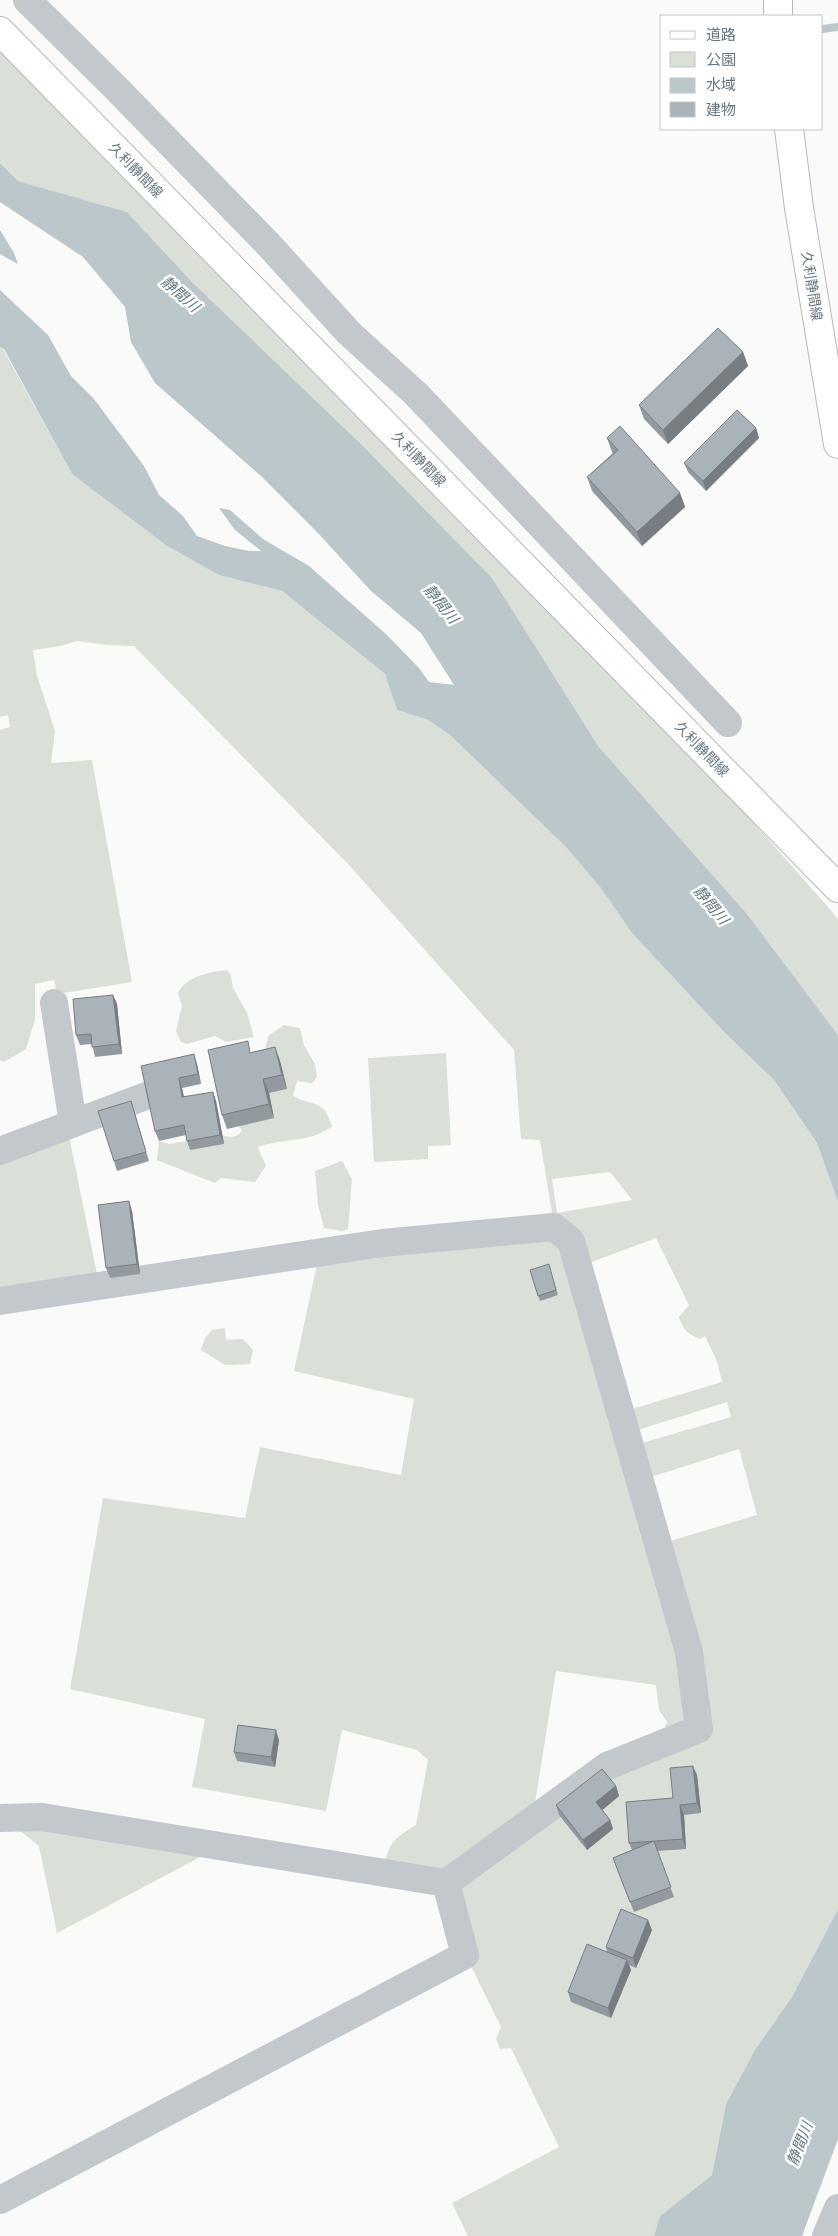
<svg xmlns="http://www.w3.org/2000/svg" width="838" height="2236" font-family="Roboto,'Noto Sans JP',sans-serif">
  <rect width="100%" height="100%" fill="#fafaf8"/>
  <!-- green -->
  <g fill="#dadfd7" fill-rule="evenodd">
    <polygon points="0,43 694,755 828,907 838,919 838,1035 747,914 599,747 492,578 361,444 192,282 127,212 18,181 0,163"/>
    <path d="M 0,347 L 3,349 L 72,474 L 219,575 L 282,591 L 385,674 L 397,710 L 428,720 L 449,734 L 566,847 L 600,887 L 632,933 L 723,1031 L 774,1080 L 817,1143 L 838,1202 L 838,1909 L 792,1997 L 756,2048 L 726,2104 L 712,2175 L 660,2216 L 654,2236 L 468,2236 L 452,2203 L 559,2147 L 511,2048 L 500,2049 L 496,2039 L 501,2027 L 467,1958 L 447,1883 L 607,1767 L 700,1730 L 660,1544 L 757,1515 L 739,1449 L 641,1480 L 632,1446 L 731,1417 L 727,1402 L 628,1433 L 622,1412 L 722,1382 L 717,1361 L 705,1336 L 700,1339 C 687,1334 683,1329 679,1317 L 689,1305 L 656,1238 L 581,1266 L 574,1240 L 381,1242 L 552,1213 L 540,1140 L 521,1139 L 514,1050 L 349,865 L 134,646 L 106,645 L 77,641 L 61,646 L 33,650 L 37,676 L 55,731 L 51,763 L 92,760 L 132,982 L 57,994 L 54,980 L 35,984 L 35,1020 L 26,1049 L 4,1062 L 0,1060 L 0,730 L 10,727 L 8,715 L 0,717 ZM 610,1172 L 632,1200 L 557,1213 L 552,1179 Z"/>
    <path d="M 227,970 L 231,976 L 233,988 L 247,1013 L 254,1037 L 226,1042 L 215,1036 L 187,1044 L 181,1042 L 176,1031 L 182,1006 L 178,993 C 187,976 209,972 227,970 Z"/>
    <path d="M 284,1025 L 300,1028 L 304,1045 L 315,1064 L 317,1077 L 312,1083 L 297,1081 L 293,1095 C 302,1104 317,1100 325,1111 C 328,1115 330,1121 332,1126 C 312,1143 282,1138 258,1147 L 266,1166 L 255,1182 L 221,1178 L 215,1183 L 157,1160 L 159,1141 L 169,1144 L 222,1135 C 231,1138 237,1138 242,1130 L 233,1121 L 264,1052 L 269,1035 Z"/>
    <polygon points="446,1053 451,1145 428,1146 428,1159 374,1162 368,1058"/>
    <polygon points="67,1126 99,1284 0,1299 0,1151"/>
    <polygon points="342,1161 352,1179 348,1229 342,1231 324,1228 318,1205 315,1171"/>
    <path d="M 552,1229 L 569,1243 L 695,1726 L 661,1740 L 667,1722 L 659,1710 L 656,1685 L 556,1671 L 533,1816 L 446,1880 L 385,1863 C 390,1840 396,1838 416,1825 L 428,1760 L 417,1750 L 342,1730 L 326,1811 L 192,1787 L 205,1719 L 70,1689 L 103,1498 L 245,1518 L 260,1447 L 401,1475 L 414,1399 L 294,1371 L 319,1255 Z"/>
    <polygon points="225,1328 226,1340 243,1339 253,1350 250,1364 225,1365 201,1350 205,1338 212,1330"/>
    <polygon points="13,1825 219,1847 57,1933 39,1846"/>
  </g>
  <!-- water -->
  <g fill="#bbc7cb">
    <polygon points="0,163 18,181 127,212 192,282 361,444 492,578 599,747 747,914 838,1035 838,1202 817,1143 774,1080 723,1031 632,933 600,887 566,847 449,734 428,720 397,710 385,674 282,591 219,575 166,545 72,474 4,349 0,347 0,290 48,335 71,376 94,399 144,466 159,495 183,516 197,536 225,546 249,551 261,551 235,530 219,508 230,510 263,539 309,566 387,635 419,668 429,682 454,685 421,633 371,591 318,533 262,477 155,383 131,342 125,307 83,257 0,202"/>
    <polygon points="0,230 14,253 18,264 0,254"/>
    <polygon points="838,1909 838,2139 802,2236 654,2236 660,2216 712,2175 726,2104 756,2048 792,1997"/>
  </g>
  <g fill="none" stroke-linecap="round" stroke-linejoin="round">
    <!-- stream -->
    <polyline stroke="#bbc7cb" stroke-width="8" points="822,29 838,27"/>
    <!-- major casing -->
    <g stroke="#b5babe" stroke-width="30">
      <g id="major">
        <polyline points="778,0 778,16"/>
        <polyline points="0,31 838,888"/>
        <polyline points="789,129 799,208 838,444"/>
      </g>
    </g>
    <!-- minor -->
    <g stroke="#c3c8cc" stroke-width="28">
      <polyline points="27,0 115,87 268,244 349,333 416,394 728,723"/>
      <polyline points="54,1003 73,1123"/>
      <polyline points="0,1151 146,1096"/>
      <polyline points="0,1301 382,1243 554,1227 571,1241 689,1652 699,1729 607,1766 446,1883"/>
      <polyline points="0,1818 42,1817 446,1883 465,1955 0,2200"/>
      <polyline points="826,2236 838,2208"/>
    </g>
    <!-- major -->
    <use href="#major" stroke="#fff" stroke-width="28"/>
  </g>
  <!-- wall -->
  <g fill="#929a9f">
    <polygon points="743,352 748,366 668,444 644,419 639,405"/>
    <polygon points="756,428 759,438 706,491 688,472 684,463"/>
    <polygon points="607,438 680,493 685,507 642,546 592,491 587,477 613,453 612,452"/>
    <polygon points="113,995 117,1004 122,1054 95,1057 92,1044 80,1045 76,1035"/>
    <polygon points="275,1047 280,1061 287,1089 269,1093 274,1118 227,1129 222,1115 252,1052"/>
    <polygon points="197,1064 201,1084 182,1088 184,1097 213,1092 216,1101 224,1144 190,1150 187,1141 186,1135 159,1141 155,1131 141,1066"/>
    <polygon points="131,1101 149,1161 117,1171 114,1161"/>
    <polygon points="129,1201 132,1211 140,1274 110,1278 106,1268"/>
    <polygon points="550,1269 558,1295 540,1301 530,1270"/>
    <polygon points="279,1740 275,1767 237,1761 234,1752"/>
    <polygon points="697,1775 701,1813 684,1815 686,1849 657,1851 674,1897 634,1912 613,1858 632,1850 629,1843 673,1798"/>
    <polygon points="616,1786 619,1796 602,1810 610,1820 613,1829 587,1850 559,1815 556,1805"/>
    <polygon points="652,1930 636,1968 629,1965 631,1970 611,2018 571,2002 568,1992 607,1952 606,1947"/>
  </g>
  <!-- shaded-wall -->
  <g fill="#777d82">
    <polygon points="743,352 748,366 668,444 663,430"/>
    <polygon points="756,428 759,438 706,491 703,481"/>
    <polygon points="680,493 685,507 642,546 637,532"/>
    <polygon points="113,995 117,1004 122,1054 119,1044"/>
    <polygon points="275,1047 280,1061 287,1089 282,1075"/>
    <polygon points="194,1054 197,1064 201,1084 198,1074"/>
    <polygon points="179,1078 182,1088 186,1107 182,1097"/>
    <polygon points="263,1079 269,1093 274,1118 269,1104"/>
    <polygon points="213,1092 216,1101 224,1144 220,1135"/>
    <polygon points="129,1201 132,1211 140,1274 137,1264"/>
    <polygon points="276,1730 279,1740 275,1767 271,1757"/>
    <polygon points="693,1766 697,1775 701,1813 697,1803"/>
    <polygon points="616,1786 619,1796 600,1812 596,1802"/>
    <polygon points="680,1805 684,1815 686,1849 683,1839"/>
    <polygon points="610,1820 613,1829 587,1850 583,1840"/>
    <polygon points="648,1920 652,1930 636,1968 633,1958"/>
    <polygon points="627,1960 631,1970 611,2018 608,2008"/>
  </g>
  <!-- building -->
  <g fill="#aab3b9" stroke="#777d82">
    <polygon points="718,328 743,352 663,430 639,405"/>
    <polygon points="737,410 756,428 703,481 684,463"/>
    <polygon points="620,426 680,493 637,532 587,477 618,450 607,438"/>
    <polygon points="113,995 119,1044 92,1047 91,1034 76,1035 73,999"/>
    <polygon points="248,1041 250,1053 275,1047 282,1075 263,1079 269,1104 222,1115 208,1050"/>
    <polygon points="194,1054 198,1074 179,1078 182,1097 213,1092 220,1135 187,1141 184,1125 155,1131 141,1066"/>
    <polygon points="131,1101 146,1152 114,1161 98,1111"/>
    <polygon points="129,1201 137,1264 106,1268 98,1205"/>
    <polygon points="549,1264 556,1290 538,1296 530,1270"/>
    <polygon points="238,1725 276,1730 271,1757 234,1752"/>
    <polygon points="693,1766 697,1803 680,1805 683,1839 629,1843 626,1802 673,1798 670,1768"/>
    <polygon points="602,1769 616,1786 596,1802 610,1820 583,1840 556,1805"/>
    <polygon points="654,1841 671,1887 630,1902 613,1858"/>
    <polygon points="621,1909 648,1920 633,1958 606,1947"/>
    <polygon points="587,1944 627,1960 608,2008 568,1992"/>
  </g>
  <g text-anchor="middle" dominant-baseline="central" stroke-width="5" stroke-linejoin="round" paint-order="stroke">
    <!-- street labels -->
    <g font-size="14" fill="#657683" stroke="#fff">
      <text transform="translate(136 170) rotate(46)">久利静間線</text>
      <text transform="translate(812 286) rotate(81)">久利静間線</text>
      <text transform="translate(419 459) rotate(46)">久利静間線</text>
      <text transform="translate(702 749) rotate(46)">久利静間線</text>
    </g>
    <!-- water labels -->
    <g font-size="15" font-style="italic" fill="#60757c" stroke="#fff">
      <text transform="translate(180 294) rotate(41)">静間川</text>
      <text transform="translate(441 604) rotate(51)">静間川</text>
      <text transform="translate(711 905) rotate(50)">静間川</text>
      <text transform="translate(800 2144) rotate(-69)">静間川</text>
    </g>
  </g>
  <!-- legend -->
  <rect x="660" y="15" width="162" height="115" fill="#ffffff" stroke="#c1c8cd"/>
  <rect x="670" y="31" width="25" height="8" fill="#ffffff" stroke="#c1c8cd"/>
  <text x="706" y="40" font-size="15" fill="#657683">道路</text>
  <rect x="670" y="52" width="25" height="15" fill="#dadfd7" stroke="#c1c8cd"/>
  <text x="706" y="65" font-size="15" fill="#657683">公園</text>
  <rect x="670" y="78" width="25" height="15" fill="#bbc7cb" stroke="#c1c8cd"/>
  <text x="706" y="90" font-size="15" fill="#657683">水域</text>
  <rect x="670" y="102" width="25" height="15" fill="#aab3b9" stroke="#c1c8cd"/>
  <text x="706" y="115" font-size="15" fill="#657683">建物</text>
</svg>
